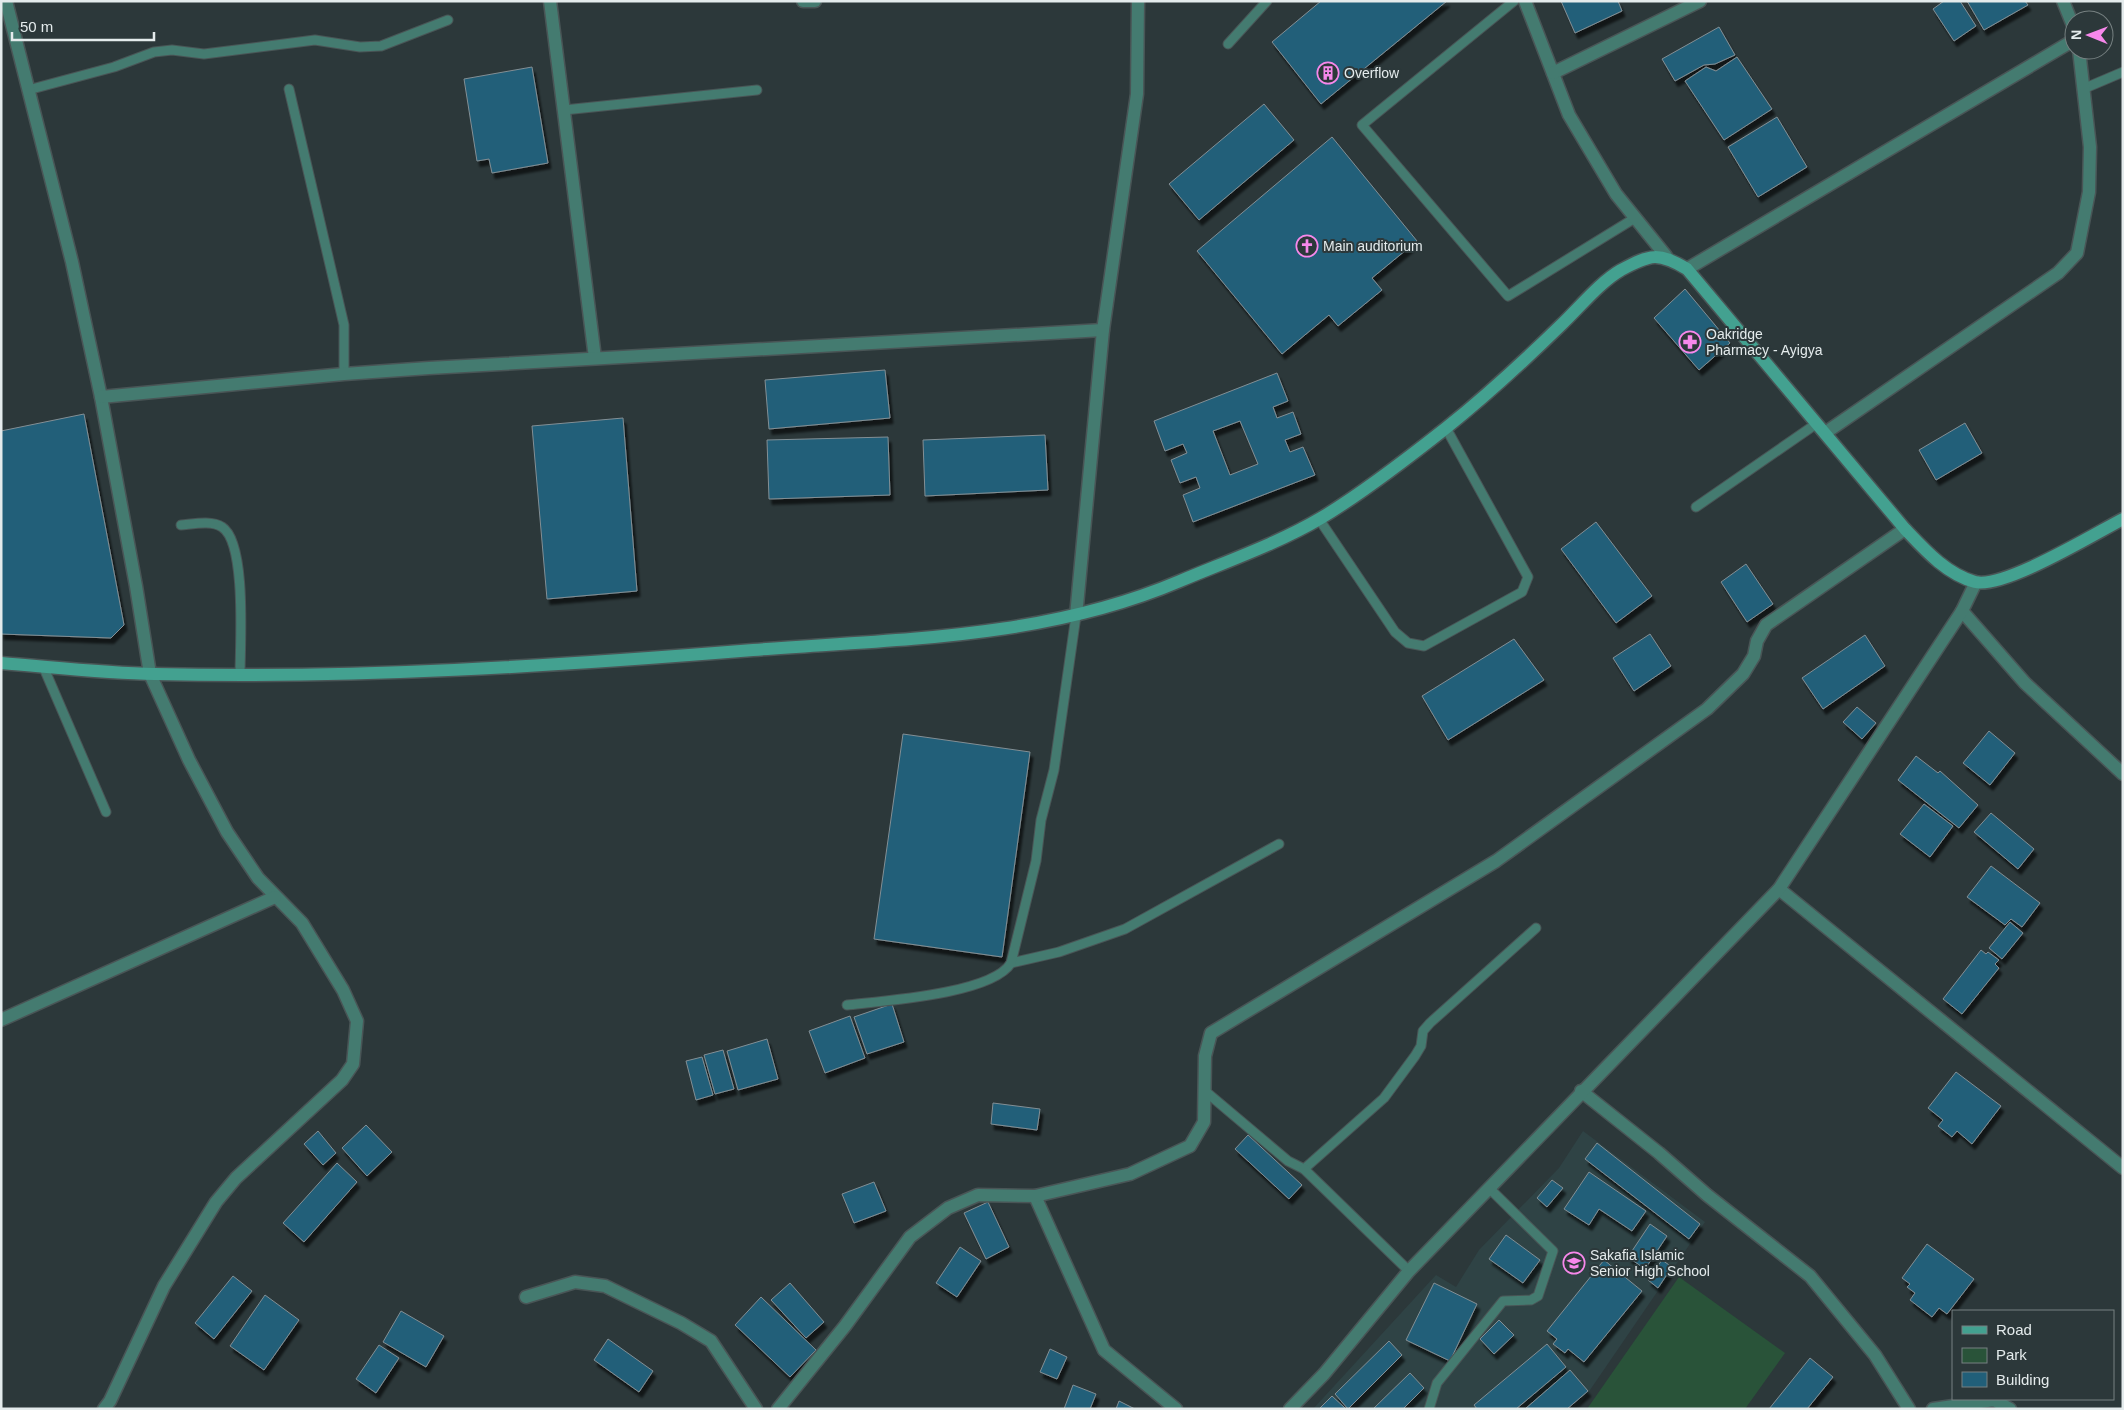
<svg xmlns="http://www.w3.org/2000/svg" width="2124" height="1410" font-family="Helvetica,sans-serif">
  <defs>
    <filter id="shadow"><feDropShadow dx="3" dy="5.5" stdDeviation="1" flood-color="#0009"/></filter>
  </defs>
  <rect width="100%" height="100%" fill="#2c383a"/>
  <!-- built -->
  <polygon fill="#2f4345" points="1583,1131 1705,1222 1577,1409 1313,1409 1436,1275 1456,1287 1479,1250 1559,1168"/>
  <!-- green -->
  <polygon fill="#295339" points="1679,1277 1785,1353 1745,1409 1587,1409"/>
  <!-- building -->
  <g fill="#215f79" stroke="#838f95" fill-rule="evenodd" filter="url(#shadow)">
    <polygon points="1321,1 1447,1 1321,104 1272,42"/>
    <polygon points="1561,1 1618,1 1622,11 1575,33"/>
    <polygon points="1944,1 1960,1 1976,26 1954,41 1933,9"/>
    <polygon points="1967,1 2025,1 2028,5 1984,30"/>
    <polygon points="1719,27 1735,55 1715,64 1704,65 1675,81 1662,59"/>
    <polygon points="1737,57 1772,109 1724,140 1685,81 1706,67 1716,71"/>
    <polygon points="532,67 548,163 492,173 489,159 477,161 464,79"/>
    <polygon points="1264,104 1294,140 1199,220 1169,184"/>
    <polygon points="1777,117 1807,167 1758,197 1728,147"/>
    <polygon points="1332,137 1417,241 1372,278 1382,290 1338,326 1329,315 1282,354 1197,251"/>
    <polygon points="1685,289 1730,343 1699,370 1654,318"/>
    <polygon points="885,370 890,418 769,429 765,380"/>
    <path d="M 1277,373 L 1288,401 L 1273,407 L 1277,418 L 1293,412 L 1301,434 L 1285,440 L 1290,452 L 1303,447 L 1315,475 L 1193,522 L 1183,495 L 1200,488 L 1196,477 L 1180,483 L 1171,460 L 1187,453 L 1183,444 L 1165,451 L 1154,421 ZM 1240,421 L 1258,464 L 1230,475 L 1213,431 Z"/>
    <polygon points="84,414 124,625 111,638 1,634 1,431"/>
    <polygon points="623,418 637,591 547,599 532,426"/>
    <polygon points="1965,423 1982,453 1936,480 1919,450"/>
    <polygon points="1045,435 1048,490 925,496 923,440"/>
    <polygon points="888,437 890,495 769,499 767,440"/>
    <polygon points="1596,522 1652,596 1616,623 1561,549"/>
    <polygon points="1746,564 1773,604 1747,622 1721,582"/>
    <polygon points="1650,634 1671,666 1634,691 1613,658"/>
    <polygon points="1865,635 1885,666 1823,709 1802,678"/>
    <polygon points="1514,639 1544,680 1448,740 1422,696"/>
    <polygon points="1857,707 1876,723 1862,739 1843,722"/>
    <polygon points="1989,731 2015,753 1990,785 1963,763"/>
    <polygon points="903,734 1030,752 1002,957 874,939"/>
    <polygon points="1916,756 1938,773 1940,771 1978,805 1959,828 1898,780"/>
    <polygon points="1924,804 1953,826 1930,857 1900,834"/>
    <polygon points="1991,813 2034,849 2018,869 1974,832"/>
    <polygon points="1991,866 2040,903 2022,927 2011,919 2005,925 1967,897"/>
    <polygon points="2010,922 2023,933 2002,959 1989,948"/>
    <polygon points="1981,950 1986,954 1988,952 1999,960 1995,964 1999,968 1962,1014 1943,999"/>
    <polygon points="892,1004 904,1042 867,1054 854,1017"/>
    <polygon points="850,1016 865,1058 825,1073 809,1031"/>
    <polygon points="767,1039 778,1079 738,1090 727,1051"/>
    <polygon points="723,1050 734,1089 715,1094 704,1055"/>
    <polygon points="702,1057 713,1095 696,1100 686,1061"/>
    <polygon points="1956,1072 2001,1106 1972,1144 1957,1131 1952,1137 1938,1126 1943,1120 1928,1108"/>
    <polygon points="993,1103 1040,1109 1037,1130 991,1124"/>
    <polygon points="366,1125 392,1152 367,1176 342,1148"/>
    <polygon points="318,1131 336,1153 323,1165 304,1144"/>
    <polygon points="1248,1135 1302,1185 1289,1199 1235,1149"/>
    <polygon points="1597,1143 1700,1224 1689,1239 1585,1159"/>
    <polygon points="337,1163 357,1182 304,1242 283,1223"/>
    <polygon points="1589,1172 1646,1211 1632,1231 1599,1209 1589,1225 1564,1209"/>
    <polygon points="1552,1180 1563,1188 1547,1207 1537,1198"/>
    <polygon points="874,1182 886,1211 854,1223 842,1194"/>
    <polygon points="988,1202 1009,1247 986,1259 964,1213"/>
    <polygon points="1650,1224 1667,1236 1645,1269 1628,1257"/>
    <polygon points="1506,1235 1540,1260 1523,1283 1489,1259"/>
    <polygon points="1927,1244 1974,1279 1947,1314 1939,1308 1932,1317 1910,1300 1915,1293 1907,1287 1910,1284 1902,1278"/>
    <polygon points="960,1247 981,1261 957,1297 936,1283"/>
    <polygon points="1604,1260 1642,1291 1584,1362 1568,1349 1565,1353 1553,1344 1557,1339 1547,1331"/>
    <polygon points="1662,1260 1672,1267 1658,1288 1648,1280"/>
    <polygon points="233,1276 252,1291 214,1339 195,1323"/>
    <polygon points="790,1283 824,1322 806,1338 771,1300"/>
    <polygon points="1434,1283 1477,1304 1450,1361 1406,1340"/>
    <polygon points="265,1295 299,1320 264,1370 230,1346"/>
    <polygon points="761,1297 816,1350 790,1377 735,1325"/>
    <polygon points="401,1311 444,1336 426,1367 383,1342"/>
    <polygon points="1499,1320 1514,1335 1494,1354 1480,1339"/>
    <polygon points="608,1339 653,1371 639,1392 594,1360"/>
    <polygon points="1389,1341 1402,1355 1348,1409 1335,1394"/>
    <polygon points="1547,1344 1566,1367 1516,1409 1477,1409 1474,1405"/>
    <polygon points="379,1345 399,1358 376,1393 356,1379"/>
    <polygon points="1050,1349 1067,1357 1057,1379 1040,1372"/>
    <polygon points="1810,1358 1833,1377 1807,1409 1769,1409"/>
    <polygon points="1570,1370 1588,1391 1567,1409 1525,1409"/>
    <polygon points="1410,1373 1424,1388 1403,1409 1373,1409"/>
    <polygon points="1073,1385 1096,1394 1090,1409 1064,1409"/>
    <polygon points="1332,1396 1345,1408 1345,1409 1319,1409"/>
    <polygon points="1119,1401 1135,1409 1116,1409"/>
  </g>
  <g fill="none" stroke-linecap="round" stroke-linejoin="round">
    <!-- lane casing -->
    <g stroke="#495556" stroke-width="11">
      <g id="lane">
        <polyline points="1514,1 1362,125 1508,296 1635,218"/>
        <polyline points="1228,44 1267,1"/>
        <polyline points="289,89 344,325 344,374"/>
        <polyline points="2083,89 2123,72"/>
        <polyline points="28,90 114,67 154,52 172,50 204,54 315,40 360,47 381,46 448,20"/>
        <polyline points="564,110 757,90"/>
        <polyline points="1696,507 1816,424"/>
        <polyline points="1319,519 1395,632 1408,643 1424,646 1522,592 1528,577 1446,428"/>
        <path d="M 181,525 C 193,524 212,520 222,527 C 247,543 240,646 240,675"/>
        <polyline points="43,666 106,812"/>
        <polyline points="1011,963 1059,952 1125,929 1279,844"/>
        <path d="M 847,1005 C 883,1001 992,994 1011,963 L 1036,861 L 1041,820 L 1054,770 L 1076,616"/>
        <polyline points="1205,1091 1288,1161 1304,1169 1384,1098 1415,1056 1421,1046 1423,1031 1430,1023 1536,928"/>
        <polyline points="1304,1169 1409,1271"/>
        <polyline points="1429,1409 1437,1383 1503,1301 1531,1300 1538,1296 1553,1251 1489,1188"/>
      </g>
    </g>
    <!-- street casing -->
    <g stroke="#495556" stroke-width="15">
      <g id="street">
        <polyline points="6,1 72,262 101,397 136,586 150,674 189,760 227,832 258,878 302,923 343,990 357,1021 353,1064 342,1080 236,1178 216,1202 164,1286 110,1401 104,1409"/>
        <polyline points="550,1 595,358"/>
        <polyline points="803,1 815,1"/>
        <polyline points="1525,1 1569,115 1616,194 1666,256"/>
        <polyline points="2063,1 2074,28"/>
        <polyline points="1553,73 1700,1"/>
        <polyline points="1687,269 2074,40"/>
        <polyline points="101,397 344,374 429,368 1103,330"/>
        <polyline points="1825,433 2058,273 2077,253 2089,192 2090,147 2079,50"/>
        <polyline points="1962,611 2025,683 2123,774"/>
        <polyline points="1076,616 1103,330 1137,94 1138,1"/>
        <polyline points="1779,889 2123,1168"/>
        <polyline points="1,1020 275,897"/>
        <polyline points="1581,1091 1659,1153 1707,1195 1810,1276 1875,1355 1909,1409"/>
        <polyline points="1035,1196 1104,1350 1176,1409"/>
        <polyline points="526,1297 575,1282 605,1286 681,1323 711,1341 756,1409"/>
        <polyline points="778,1409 845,1326 910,1237 948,1208 978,1195 1035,1196 1130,1174 1190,1146 1204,1122 1205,1056 1211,1033 1496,861 1707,709 1743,674 1754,656 1757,641 1766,625 1905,529"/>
        <polyline points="1290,1409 1324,1374 1409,1271 1779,889 1962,611 1976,582"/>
        <polyline points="1933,1409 1994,1400 2010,1409"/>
      </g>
    </g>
    <!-- secondary casing -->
    <g stroke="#495556" stroke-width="15">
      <path id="secondary" d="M 1,663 C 52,667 104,673 155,674 C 355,679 554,666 753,650 C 898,639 1044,639 1180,581 C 1225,562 1279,543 1321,518 C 1363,493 1408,458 1446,428 C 1486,396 1524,361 1561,325 C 1579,308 1600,282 1621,270 C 1651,254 1658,252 1687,269 L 1905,529 C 1924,549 1946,574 1975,582 C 2004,589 2094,534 2123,519"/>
    </g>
    <!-- lane -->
    <use href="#lane" stroke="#447b70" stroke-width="9"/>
    <!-- street -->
    <use href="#street" stroke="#447b70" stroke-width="12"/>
    <!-- secondary -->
    <use href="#secondary" stroke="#43a190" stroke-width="12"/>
  </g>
  <!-- icons -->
  <defs>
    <g id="building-ring" transform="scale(1.125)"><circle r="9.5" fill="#2c383a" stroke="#f788eb" stroke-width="1.5"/><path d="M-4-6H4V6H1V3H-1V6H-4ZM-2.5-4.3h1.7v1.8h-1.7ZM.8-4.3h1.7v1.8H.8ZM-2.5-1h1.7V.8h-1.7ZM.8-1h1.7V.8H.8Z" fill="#f788eb"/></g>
    <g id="church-ring" transform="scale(1.125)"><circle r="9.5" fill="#2c383a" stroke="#f788eb" stroke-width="1.5"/><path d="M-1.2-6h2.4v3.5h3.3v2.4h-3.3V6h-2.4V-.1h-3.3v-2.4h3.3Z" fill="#f788eb"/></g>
    <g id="pharmacy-ring" transform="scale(1.125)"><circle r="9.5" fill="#2c383a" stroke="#f788eb" stroke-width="1.5"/><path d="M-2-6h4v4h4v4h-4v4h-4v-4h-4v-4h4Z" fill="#f788eb"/></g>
    <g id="school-ring" transform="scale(1.125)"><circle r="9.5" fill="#2c383a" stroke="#f788eb" stroke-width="1.5"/><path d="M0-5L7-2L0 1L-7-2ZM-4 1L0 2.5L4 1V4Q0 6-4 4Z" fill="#f788eb"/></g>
  </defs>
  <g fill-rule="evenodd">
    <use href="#building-ring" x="1328" y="73"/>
    <use href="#church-ring" x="1307" y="246"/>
    <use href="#pharmacy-ring" x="1690" y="342"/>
    <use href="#school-ring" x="1574" y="1263"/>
  </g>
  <g text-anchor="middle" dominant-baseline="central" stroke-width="4" stroke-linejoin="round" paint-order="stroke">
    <!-- poi labels -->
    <g font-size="14" fill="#e4ebec" stroke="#2c383a" text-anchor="start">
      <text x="1344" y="73">Overflow</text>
      <text x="1323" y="246">Main auditorium</text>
      <text x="1706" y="334">Oakridge<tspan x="1706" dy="16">Pharmacy - Ayigya</tspan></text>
      <text x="1590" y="1255">Sakafia Islamic<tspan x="1590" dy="16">Senior High School</tspan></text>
    </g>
  </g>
  <!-- border -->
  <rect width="2124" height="1410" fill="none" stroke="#e4ebec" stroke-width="5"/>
  <!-- legend -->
  <rect x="1952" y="1310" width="162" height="90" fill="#2c383a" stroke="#768081"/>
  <rect x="1962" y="1326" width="25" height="8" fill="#43a190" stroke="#768081"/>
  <text x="1996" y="1335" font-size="15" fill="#e4ebec">Road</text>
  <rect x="1962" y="1348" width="25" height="15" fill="#295339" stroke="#768081"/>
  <text x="1996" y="1360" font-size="15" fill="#e4ebec">Park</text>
  <rect x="1962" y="1372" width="25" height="15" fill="#215f79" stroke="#768081"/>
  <text x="1996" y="1385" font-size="15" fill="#e4ebec">Building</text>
  <!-- north arrow -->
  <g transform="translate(2089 35) rotate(271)"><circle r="24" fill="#2c383a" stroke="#768081"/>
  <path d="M0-4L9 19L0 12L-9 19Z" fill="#f788eb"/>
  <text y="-8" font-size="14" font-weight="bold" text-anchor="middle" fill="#e4ebec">N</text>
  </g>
  <!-- scale -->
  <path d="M12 32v8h142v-8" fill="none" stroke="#e4ebec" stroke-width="2.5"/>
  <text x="20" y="32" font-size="15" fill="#e4ebec" stroke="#2c383a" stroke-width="4" paint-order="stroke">50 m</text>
</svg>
